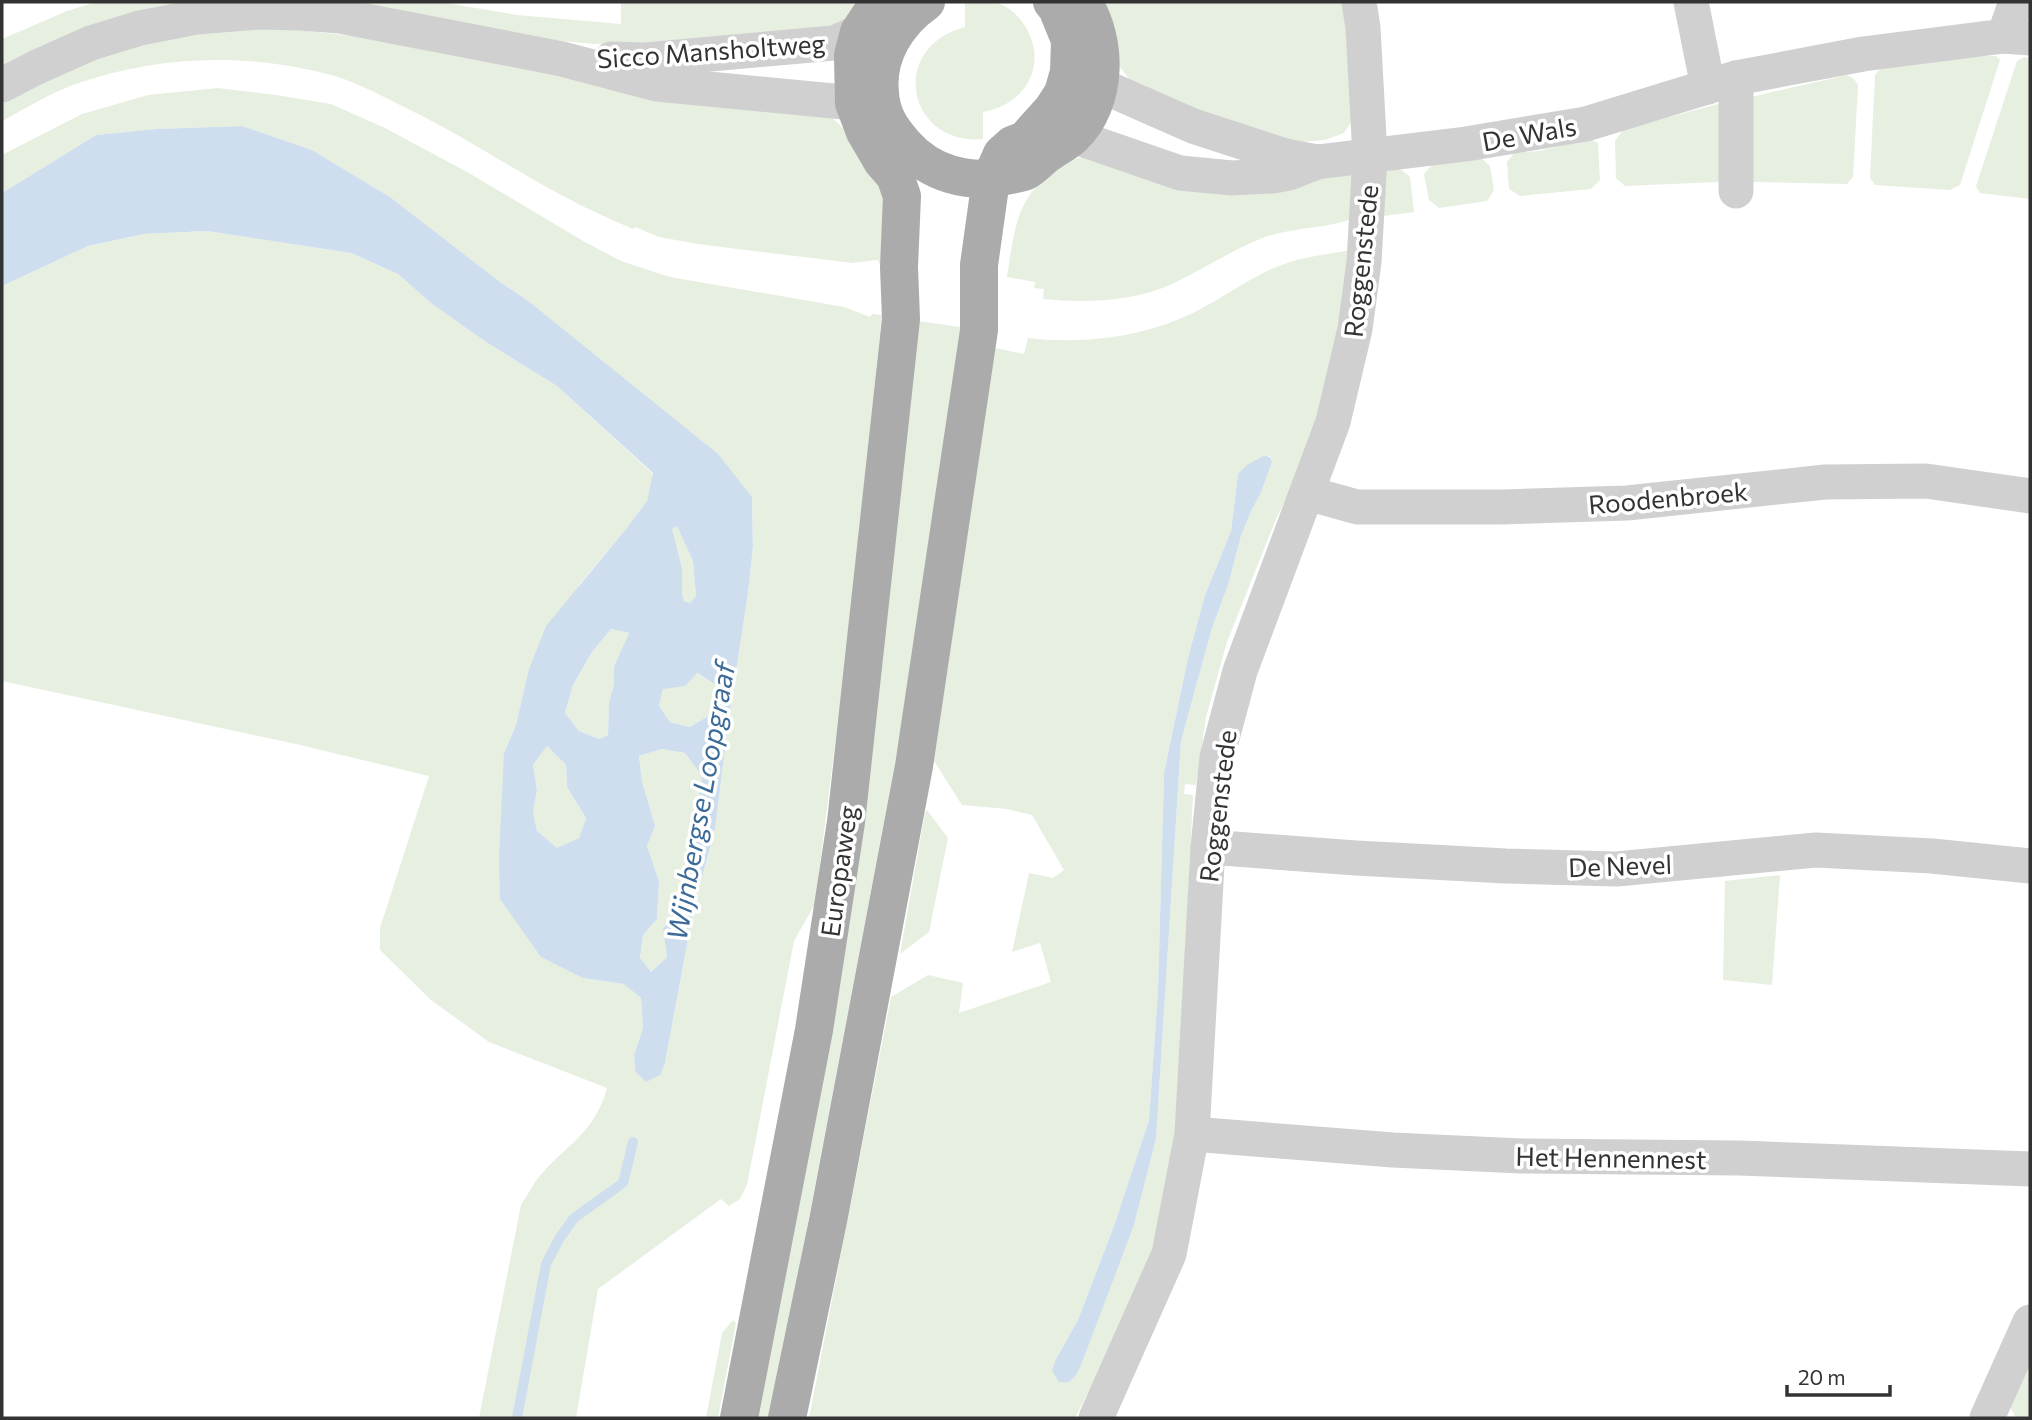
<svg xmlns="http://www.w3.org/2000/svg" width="2032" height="1420" font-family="Commissioner,sans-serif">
  <rect width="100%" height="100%" fill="#fff"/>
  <!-- green -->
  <g fill="#e7efe1" fill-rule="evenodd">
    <path d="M 96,2 L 186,2 C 121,10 60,36 2,65 L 2,39 L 67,11 Z"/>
    <polygon points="345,2 440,2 517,15 621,24 621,2 864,2 856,12 835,27 622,44 594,44 553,40"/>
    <path d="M 965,2 C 975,2 988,0 997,3 C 1007,6 1017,14 1023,23 C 1050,62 1027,104 983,112 L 983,139 C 909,147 886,48 965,27 Z"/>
    <polygon points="1099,2 1344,2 1352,121 1344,133 1325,140 1288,143 1136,88 1120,67 1111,47"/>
    <path d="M 279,28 L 353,36 L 619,88 L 827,114 L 838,123 L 850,136 L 887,199 L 888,266 L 880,265 L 878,260 L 852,263 L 698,244 L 659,237 L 635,227 L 633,229 C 610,219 587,209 565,197 C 512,169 462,135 408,109 C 384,97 360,84 335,76 C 248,52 157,55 73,85 C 48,94 25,109 2,121 L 2,104 C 64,66 132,42 204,33 C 229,30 254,29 279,28 Z"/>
    <polygon points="1974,56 1996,56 2000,60 1960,185 1950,190 1875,185 1870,178 1875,75 1880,69"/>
    <polygon points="2024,57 2030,58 2030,199 1980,193 1976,186 2017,61"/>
    <polygon points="1847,75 1854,79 1858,85 1853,177 1847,184 1752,182 1751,97"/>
    <path d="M 218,88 L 276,95 L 331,104 L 385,128 L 469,173 L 585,242 L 621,261 L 670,277 L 844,307 L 870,317 L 872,314 L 882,315 L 845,664 L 815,904 L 794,941 L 747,1185 L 740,1199 L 729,1206 L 721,1199 L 598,1289 L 576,1418 L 479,1418 L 521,1205 C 527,1196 532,1186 538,1178 C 566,1144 594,1135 607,1088 L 489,1042 L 431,1000 L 380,950 L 380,928 L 429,776 L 296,744 L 2,681 L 2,286 L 88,246 L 144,234 L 207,231 L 351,253 L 398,274 L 432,304 L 486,342 L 557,386 L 653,474 L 647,501 L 626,529 L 580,584 L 528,672 L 516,725 L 504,753 L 583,978 L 625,984 L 641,998 L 643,1028 L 634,1055 L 635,1071 L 665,1063 L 694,907 L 715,829 L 729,717 L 748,593 L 753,547 L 752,497 L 527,300 L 500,282 L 390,197 L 312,150 L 242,126 L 157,129 L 96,135 L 2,193 L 2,155 L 82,114 L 148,95 Z"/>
    <polygon points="1718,104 1725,111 1726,174 1718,182 1625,186 1616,178 1615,141 1624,129"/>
    <polygon points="1590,139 1598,143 1600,180 1591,189 1520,196 1509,189 1507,162 1514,153 1539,151"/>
    <path d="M 1095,155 L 1355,174 L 1354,218 C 1326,229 1294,227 1265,237 C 1234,249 1205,268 1174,283 C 1134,302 1087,303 1043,299 L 1044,289 L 1034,288 L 1035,282 L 1007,277 C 1014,234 1015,197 1055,171 C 1071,160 1075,157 1095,155 Z"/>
    <polygon points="1481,158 1490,166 1494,190 1487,201 1439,208 1429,200 1424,174 1432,165"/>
    <polygon points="1399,168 1410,177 1414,212 1384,216 1380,173"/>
    <path d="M 1351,250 L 1343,313 L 1317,419 L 1289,493 L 1276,519 L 1227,642 L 1206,717 L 1196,785 L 1185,784 L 1184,794 L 1193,795 L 1176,1145 L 1152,1253 L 1100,1369 L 1075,1418 L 809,1418 L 891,997 L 928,975 L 963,983 L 959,1013 L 1051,982 L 1040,943 L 1012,952 L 1029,873 L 1053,878 L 1064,870 L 1032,815 L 1007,809 L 962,805 L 934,761 L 995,348 L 1024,354 L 1028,338 C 1088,345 1153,336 1206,306 C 1234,291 1257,273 1287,263 C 1307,256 1330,254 1351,250 ZM 1265,455 L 1271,457 L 1272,462 L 1260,495 L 1251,511 L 1241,536 L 1228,585 L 1212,628 L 1181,741 L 1156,1139 L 1134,1225 L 1076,1375 L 1056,1359 L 1078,1320 L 1114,1226 L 1149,1120 L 1158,990 L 1164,773 L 1188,658 L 1205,595 L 1231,531 L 1238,474 Z"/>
    <polygon points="918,321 960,327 901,732 771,1418 756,1418 852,907 865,807"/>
    <polygon points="677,525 693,561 696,596 690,603 684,601 682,593 682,568 671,528"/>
    <polygon points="611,629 629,633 614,666 614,684 609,702 608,735 599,739 579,731 565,713 573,685 592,652"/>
    <polygon points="696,673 716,685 713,713 690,727 670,722 659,706 663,689"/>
    <polygon points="547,746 566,765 567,787 586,818 579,838 557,849 537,831 533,812 537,790 533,765"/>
    <polygon points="662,749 685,753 702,776 696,821 675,911 663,929 667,957 651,972 640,959 643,935 657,919 659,881 647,846 655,826 642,781 639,756"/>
    <polygon points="927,810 948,838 929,932 900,954 925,813"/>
    <polygon points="1780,875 1772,985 1723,980 1725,881"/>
    <polygon points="733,1320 736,1323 718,1418 706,1418 722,1333"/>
    <polygon points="2030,1354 2030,1418 2016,1418 2011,1409 2011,1398"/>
  </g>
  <!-- water -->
  <g fill="#cedeef" fill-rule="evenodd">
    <path d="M 242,126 L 312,150 L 390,197 L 500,282 L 527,300 L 718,454 L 752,497 L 753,547 L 748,593 L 729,717 L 715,829 L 694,907 L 665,1063 L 660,1075 L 646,1082 L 635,1071 L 634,1055 L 643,1028 L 641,998 L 624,984 L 583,978 L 541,957 L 500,899 L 499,857 L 504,753 L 516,725 L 528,672 L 546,626 L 626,529 L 647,501 L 653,473 L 557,386 L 486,342 L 432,304 L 398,274 L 351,253 L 207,231 L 144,234 L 88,246 L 2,286 L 2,193 L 96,135 L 156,129 ZM 677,526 L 693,561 L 696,596 L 690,603 L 684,601 L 682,593 L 682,568 L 672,529 ZM 611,629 L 629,633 L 614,666 L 614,684 L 609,702 L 608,735 L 599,739 L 579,731 L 565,713 L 573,685 L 592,652 ZM 697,673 L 716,685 L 713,713 L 690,727 L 670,722 L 659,706 L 663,689 L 685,686 ZM 547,746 L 566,765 L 567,787 L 586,818 L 579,838 L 557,848 L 537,831 L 533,812 L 537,790 L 533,765 ZM 662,749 L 685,753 L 702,776 L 696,821 L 675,911 L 663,929 L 667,957 L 651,972 L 640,958 L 643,935 L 657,919 L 659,881 L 647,846 L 655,826 L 642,781 L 639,756 Z"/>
    <polygon points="1265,455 1271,458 1272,462 1260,495 1251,511 1241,536 1228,585 1212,628 1181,741 1156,1139 1134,1225 1081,1365 1076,1375 1069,1382 1059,1382 1052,1371 1056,1359 1078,1320 1114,1226 1149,1120 1158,990 1164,773 1188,658 1205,595 1231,531 1238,474 1247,465"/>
  </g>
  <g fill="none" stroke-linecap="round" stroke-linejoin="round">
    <!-- stream -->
    <polyline stroke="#cedeef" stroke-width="10" points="517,1418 546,1264 559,1239 574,1218 623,1183 633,1142"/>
    <!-- minor -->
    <g stroke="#d0d0d0" stroke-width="35">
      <polyline points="1691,2 1708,87"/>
      <polyline points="2004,36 2016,2"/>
      <polyline points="611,59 644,60 834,43 859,32"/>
      <polyline points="2,85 37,67 91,43 140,28 196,17 257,12 300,13 340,16 562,59 657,84 854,103"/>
      <polyline points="1100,85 1193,126 1285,156 1317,162"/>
      <polyline points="1073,136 1180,173 1232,178 1273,176 1289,173 1317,162 1466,144 1586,124 1736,78 1863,54 2004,36 2030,38"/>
      <polyline points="1736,191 1736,78"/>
      <polyline points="1307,493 1357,507 1502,507 1627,503 1825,482 1926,481 2030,496"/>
      <polyline points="1208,847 1356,858 1506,866 1617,869 1816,850 1932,856 2030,866"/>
      <polyline points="1192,1134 1393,1150 1521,1156 1739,1158 2030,1169"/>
      <polyline points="1096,1418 1169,1254 1192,1134 1208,847 1217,757 1240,671 1333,422 1355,329 1364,262 1370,156 1363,28 1359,2"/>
      <polyline points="1987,1418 2030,1322"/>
    </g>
    <!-- major -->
    <g stroke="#ababab" stroke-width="38">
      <path d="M 926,2 C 897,22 876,56 880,93 C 881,114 890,128 904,144 C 930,174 968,184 1006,176 C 1012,174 1021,174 1026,171 C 1034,167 1040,159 1047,154 C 1055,148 1066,143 1073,136 C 1108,102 1108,41 1083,2"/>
      <polyline points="739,1418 814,1030 846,822 901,319 899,267 902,196 895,176 882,161 865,132 854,103 853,55 859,32 879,2"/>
      <polyline points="787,1418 828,1221 914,766 979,330 979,265 991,179 1002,154 1012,145 1025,140 1052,110 1063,93 1069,72 1070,40 1057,8 1052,2"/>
    </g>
  </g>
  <g text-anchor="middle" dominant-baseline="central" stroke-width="7" stroke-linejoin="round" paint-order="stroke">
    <!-- street labels -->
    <g font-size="26" fill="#333" stroke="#fff">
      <text transform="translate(711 50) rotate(-4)">Sicco Mansholtweg</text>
      <text transform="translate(1529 133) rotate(-10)">De Wals</text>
      <text transform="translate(1360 261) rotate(-84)">Roggenstede</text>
      <text transform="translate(1668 497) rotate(-5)">Roodenbroek</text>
      <text transform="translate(1217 806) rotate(-83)">Roggenstede</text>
      <text transform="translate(1620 865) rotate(-2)">De Nevel</text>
      <text transform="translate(838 871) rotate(-82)">Europaweg</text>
      <text transform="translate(1611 1157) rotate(1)">Het Hennennest</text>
    </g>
    <!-- water labels -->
    <g font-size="28" font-style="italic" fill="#3d6b98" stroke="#fff">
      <text transform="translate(700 801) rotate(-80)">Wijnbergse Loopgraaf</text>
    </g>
  </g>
  <!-- border -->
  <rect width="2032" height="1420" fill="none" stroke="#333333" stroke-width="7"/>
  <!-- scale -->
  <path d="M1787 1385v10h103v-10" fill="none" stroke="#333333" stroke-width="3.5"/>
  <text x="1798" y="1385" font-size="21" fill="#333333" stroke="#ffffff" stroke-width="5" paint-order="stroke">20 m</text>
</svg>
